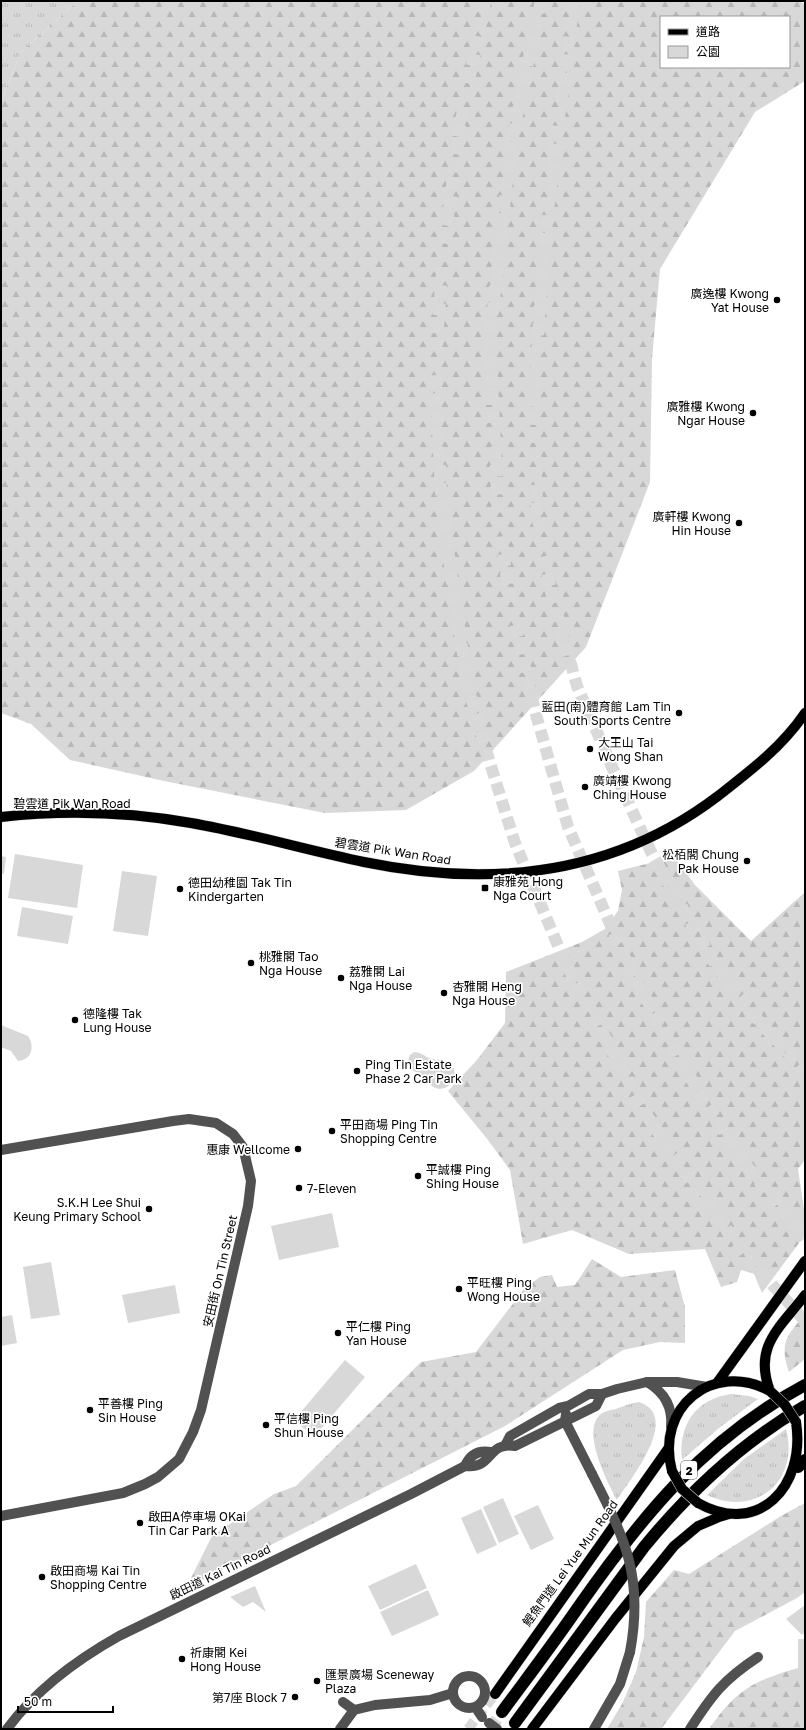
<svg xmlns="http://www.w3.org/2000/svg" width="806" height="1730" font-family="'Golos Text','Noto Sans TC',sans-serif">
  <defs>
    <pattern id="grass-tufts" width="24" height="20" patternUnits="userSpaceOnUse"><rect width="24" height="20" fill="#d8d8d8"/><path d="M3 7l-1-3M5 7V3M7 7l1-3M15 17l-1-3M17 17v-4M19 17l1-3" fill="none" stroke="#b8b8b8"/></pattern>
    <pattern id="forest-firs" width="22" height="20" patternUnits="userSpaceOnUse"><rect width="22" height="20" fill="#d8d8d8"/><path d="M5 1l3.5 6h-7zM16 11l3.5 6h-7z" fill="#b8b8b8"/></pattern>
  </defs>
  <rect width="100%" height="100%" fill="#fff"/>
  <!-- grass -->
  <g fill="url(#grass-tufts)">
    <polygon points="1,1 78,1 21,52 1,101"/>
    <path d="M 731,1394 L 749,1396 L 758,1399 L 719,1428 L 682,1460 C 678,1425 696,1399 731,1394 Z"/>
    <path d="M 639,1402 C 682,1416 630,1480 617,1500 C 608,1483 580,1430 601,1414 C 605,1411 611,1410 616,1409 C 624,1406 631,1403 639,1402 Z"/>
    <path d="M 786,1429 C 800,1481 755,1518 707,1495 L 744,1459 Z"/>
  </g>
  <!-- forest -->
  <g fill="url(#forest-firs)" fill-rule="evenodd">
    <path d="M 78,1 L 800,1 L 805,4 L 805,81 L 755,112 L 660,269 L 652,359 L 650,482 L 586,647 L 474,771 L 406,810 L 325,813 L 164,781 L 70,760 L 31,724 L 1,713 L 1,101 L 21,52 ZM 661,17 L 789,17 L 789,67 L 661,67 Z"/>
    <polygon points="672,853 695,885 751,941 805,892 805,1160 798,1169 805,1216 805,1235 762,1293 754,1274 741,1270 737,1282 721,1287 705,1249 629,1254 572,1230 523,1244 510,1170 488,1140 448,1091 477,1060 505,1023 506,972 582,942 605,929 618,911 622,890 618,871 654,862"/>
    <polygon points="592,1259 621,1277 675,1270 685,1307 685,1343 660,1342 623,1350 505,1426 186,1588 212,1536 274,1494 296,1486 421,1362 476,1352 525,1288 540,1277 552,1275 557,1287 575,1285"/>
    <path d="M 805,1314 L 805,1359 L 789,1372 C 779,1342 787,1336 805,1314 Z"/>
    <polygon points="805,1503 805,1592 797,1598 735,1631 661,1729 607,1729 622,1704 636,1672 644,1637 646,1602 674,1570 689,1574 781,1516"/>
    <path d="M 798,1668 L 805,1668 L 805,1729 L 709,1729 C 736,1690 753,1681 798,1668 Z"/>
  </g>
  <!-- green -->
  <g fill="#d8d8d8">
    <polygon points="15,854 83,865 77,908 8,898"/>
    <polygon points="1,856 6,857 4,874 1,873"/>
    <polygon points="122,871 157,876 148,936 113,931"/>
    <polygon points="22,907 73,916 68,944 17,936"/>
    <path d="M 1,1025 L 28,1036 C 35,1046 32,1060 18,1061 L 11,1051 L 1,1047 Z"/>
    <path d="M 414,1052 C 420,1052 423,1055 429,1058 C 442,1063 454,1056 455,1076 C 452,1086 442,1093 432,1086 C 428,1083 425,1078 421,1075 C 415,1071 409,1071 407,1063 L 410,1055 Z"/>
    <polygon points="332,1213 339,1247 279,1260 271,1226"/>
    <polygon points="51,1262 60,1315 31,1319 23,1267"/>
    <polygon points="175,1285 180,1313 128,1323 122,1295"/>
    <polygon points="12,1315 17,1343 1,1346 1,1317"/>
    <polygon points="345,1360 365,1377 314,1437 294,1420"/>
    <polygon points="503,1498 519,1534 499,1543 483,1507"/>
    <polygon points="538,1505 554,1539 531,1550 514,1516"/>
    <polygon points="481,1509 497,1545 477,1554 461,1518"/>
    <polygon points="416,1564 427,1588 380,1610 368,1586"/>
    <polygon points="255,1586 266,1612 253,1602 243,1607 230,1597"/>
    <polygon points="428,1590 439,1615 392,1636 380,1612"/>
    <polygon points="805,1605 805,1632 802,1635 786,1619"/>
    <rect x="798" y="1639" width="7" height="29"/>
  </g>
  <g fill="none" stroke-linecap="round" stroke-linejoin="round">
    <!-- major-tunnel -->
    <polyline stroke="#d9d9d9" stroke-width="10" stroke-dasharray="10 5" stroke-linecap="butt" points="468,1729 495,1694"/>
    <!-- highway-tunnel -->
    <g stroke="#d9d9d9" stroke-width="12" stroke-dasharray="12 6" stroke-linecap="butt">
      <polyline points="485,1 460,126 444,246 435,367 441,492 453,588 468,686 490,763 515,843 564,960 646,1114 697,1190 750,1260 805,1321"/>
      <polyline points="541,1 511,143 490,337 498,513 510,603 535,711 568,827 631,972 701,1096 746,1165 805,1238"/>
      <polyline points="574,1 555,149 542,265 534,413 537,513 550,588 577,686 613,769 652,854 711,958 761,1024 805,1069"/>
      <polyline points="490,1729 502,1712"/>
    </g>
    <!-- major casing -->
    <g stroke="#dbdbdb" stroke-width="11">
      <g id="major">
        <path d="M 1,817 C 63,810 129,812 191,823 C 249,833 306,850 364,862 C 490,888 613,876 718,796 C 750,771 782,747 805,713"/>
        <polyline points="717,1383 805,1261"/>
        <path d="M 770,1391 C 753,1346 780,1328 805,1295"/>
        <path d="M 672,1471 C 655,1408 712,1360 770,1391"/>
        <path d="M 698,1503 C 758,1537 806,1487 796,1422"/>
        <polyline points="495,1694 668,1449"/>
        <polyline points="532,1729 615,1619 674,1546 698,1526 719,1517 729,1514"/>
      </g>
    </g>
    <!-- highway casing -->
    <g stroke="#dbdbdb" stroke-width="13">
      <g id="highway">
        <polyline points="798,1467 805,1460"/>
        <path d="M 502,1712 C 527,1678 553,1644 577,1609 C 641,1517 704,1439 805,1385"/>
        <path d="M 515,1723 L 644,1547 C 690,1491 742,1442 805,1406"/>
      </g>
    </g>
    <!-- minor -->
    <g stroke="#515151" stroke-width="10">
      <polyline points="1,1150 173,1121 189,1119 216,1123 233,1134 243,1147 251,1181 248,1206 201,1410 193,1432 179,1459 158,1477 145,1484 123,1493 1,1516"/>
      <path d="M 647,1382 C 664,1392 673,1407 671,1427"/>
      <polyline points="566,1414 565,1421 592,1474"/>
      <polyline points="506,1444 510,1436 559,1408 568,1406 589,1394 602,1394 617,1389 647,1382 677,1382 707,1387"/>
      <path d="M 465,1466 C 470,1454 479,1450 491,1452"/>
      <circle cx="469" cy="1692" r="16"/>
      <polyline points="343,1702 354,1710"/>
      <path d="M 7,1729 C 35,1691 78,1659 119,1636 L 411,1494 L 465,1466 C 493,1470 487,1441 515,1446 L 596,1406 L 602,1394"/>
      <polyline points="340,1729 354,1710 375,1705 430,1700 453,1693"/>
      <polyline points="594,1729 620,1684 630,1652"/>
      <path d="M 690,1729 C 712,1695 723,1680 758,1657"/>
    </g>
    <!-- major -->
    <use href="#major" stroke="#000" stroke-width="10"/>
    <!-- highway -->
    <use href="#highway" stroke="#000" stroke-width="12"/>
    <!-- major-bridge casing -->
    <g stroke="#dbdbdb" stroke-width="11" stroke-linecap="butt">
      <g id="major-bridge">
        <polyline points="770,1391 785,1405 796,1422"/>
        <polyline points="672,1471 682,1489 698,1503"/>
      </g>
    </g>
    <!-- minor-bridge -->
    <g stroke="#515151" stroke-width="10">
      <path d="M 592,1474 C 625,1539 644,1576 630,1652"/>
      <polyline points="478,1711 482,1717"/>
      <polyline points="489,1723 497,1729"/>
    </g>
    <!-- major-bridge -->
    <use href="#major-bridge" stroke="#000" stroke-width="10"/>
  </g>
  <!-- markers -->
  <g fill="#000" stroke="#fff" stroke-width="1.5">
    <circle cx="777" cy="300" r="4"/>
    <circle cx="753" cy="413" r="4"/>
    <circle cx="739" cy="523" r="4"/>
    <circle cx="679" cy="713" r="4"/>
    <circle cx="590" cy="749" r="4"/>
    <circle cx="585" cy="787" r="4"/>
    <circle cx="747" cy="861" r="4"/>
    <rect x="481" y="884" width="8" height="8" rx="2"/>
    <circle cx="180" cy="889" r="4"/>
    <circle cx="251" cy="963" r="4"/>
    <circle cx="341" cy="978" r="4"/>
    <circle cx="444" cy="993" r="4"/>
    <circle cx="75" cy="1020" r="4"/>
    <circle cx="357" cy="1071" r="4"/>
    <circle cx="332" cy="1131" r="4"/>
    <circle cx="298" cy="1149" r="4"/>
    <circle cx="418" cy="1176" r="4"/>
    <circle cx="299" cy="1188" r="4"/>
    <circle cx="149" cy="1209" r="4"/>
    <circle cx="459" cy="1289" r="4"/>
    <circle cx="338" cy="1333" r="4"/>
    <circle cx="90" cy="1410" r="4"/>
    <circle cx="266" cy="1425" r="4"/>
    <circle cx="140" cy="1523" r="4"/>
    <circle cx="42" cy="1577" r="4"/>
    <circle cx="182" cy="1659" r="4"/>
    <circle cx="317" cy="1681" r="4"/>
    <circle cx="295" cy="1697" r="4"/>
  </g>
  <g text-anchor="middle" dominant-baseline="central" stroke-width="3.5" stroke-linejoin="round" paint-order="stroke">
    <!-- shield labels -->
    <rect fill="#fff" stroke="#4c4c4c" stroke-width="1" x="681" y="1461" width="16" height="18" rx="3"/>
    <g font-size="11" font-weight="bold" fill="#000">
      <text x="689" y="1470">2</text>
    </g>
    <!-- poi labels -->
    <g font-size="12" fill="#000" stroke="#fff" text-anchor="start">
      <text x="769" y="293" text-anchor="end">廣逸樓 Kwong<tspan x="769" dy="14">Yat House</tspan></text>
      <text x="745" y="406" text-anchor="end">廣雅樓 Kwong<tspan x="745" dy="14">Ngar House</tspan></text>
      <text x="731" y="516" text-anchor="end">廣軒樓 Kwong<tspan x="731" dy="14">Hin House</tspan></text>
      <text x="671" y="706" text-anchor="end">藍田(南)體育館 Lam Tin<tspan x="671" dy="14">South Sports Centre</tspan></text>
      <text x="598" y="742">大王山 Tai<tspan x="598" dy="14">Wong Shan</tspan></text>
      <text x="593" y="780">廣靖樓 Kwong<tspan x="593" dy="14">Ching House</tspan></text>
      <text x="739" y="854" text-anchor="end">松栢閣 Chung<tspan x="739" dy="14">Pak House</tspan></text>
      <text x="493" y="881">康雅苑 Hong<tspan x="493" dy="14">Nga Court</tspan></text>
      <text x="188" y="882">德田幼稚園 Tak Tin<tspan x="188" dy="14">Kindergarten</tspan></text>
      <text x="259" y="956">桃雅閣 Tao<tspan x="259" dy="14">Nga House</tspan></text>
      <text x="349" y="971">荔雅閣 Lai<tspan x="349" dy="14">Nga House</tspan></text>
      <text x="452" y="986">杏雅閣 Heng<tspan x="452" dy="14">Nga House</tspan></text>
      <text x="83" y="1013">德隆樓 Tak<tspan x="83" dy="14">Lung House</tspan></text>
      <text x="365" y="1064">Ping Tin Estate<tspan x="365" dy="14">Phase 2 Car Park</tspan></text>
      <text x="340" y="1124">平田商場 Ping Tin<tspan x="340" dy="14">Shopping Centre</tspan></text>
      <text x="290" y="1149" text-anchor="end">惠康 Wellcome</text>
      <text x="426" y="1169">平誠樓 Ping<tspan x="426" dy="14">Shing House</tspan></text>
      <text x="307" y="1188">7-Eleven</text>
      <text x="141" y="1202" text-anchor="end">S.K.H Lee Shui<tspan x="141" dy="14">Keung Primary School</tspan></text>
      <text x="467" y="1282">平旺樓 Ping<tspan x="467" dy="14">Wong House</tspan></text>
      <text x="346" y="1326">平仁樓 Ping<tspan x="346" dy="14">Yan House</tspan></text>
      <text x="98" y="1403">平善樓 Ping<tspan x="98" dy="14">Sin House</tspan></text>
      <text x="274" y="1418">平信樓 Ping<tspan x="274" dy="14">Shun House</tspan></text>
      <text x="148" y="1516">啟田A停車場 OKai<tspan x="148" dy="14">Tin Car Park A</tspan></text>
      <text x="50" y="1570">啟田商場 Kai Tin<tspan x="50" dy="14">Shopping Centre</tspan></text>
      <text x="190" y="1652">祈康閣 Kei<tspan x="190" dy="14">Hong House</tspan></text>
      <text x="325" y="1674">匯景廣場 Sceneway<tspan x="325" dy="14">Plaza</tspan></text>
      <text x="287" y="1697" text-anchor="end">第7座 Block 7</text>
    </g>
    <!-- street labels -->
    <g font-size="12" fill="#000" stroke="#fff">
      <text x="72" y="803">碧雲道 Pik Wan Road</text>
      <text transform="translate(393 851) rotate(9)">碧雲道 Pik Wan Road</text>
      <text transform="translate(220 1271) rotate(-77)">安田街 On Tin Street</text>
      <text transform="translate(570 1563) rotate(-54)">鯉魚門道 Lei Yue Mun Road</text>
      <text transform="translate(220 1572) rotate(-26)">啟田道 Kai Tin Road</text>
    </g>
  </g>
  <!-- border -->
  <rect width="806" height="1730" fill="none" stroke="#000000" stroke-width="4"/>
  <!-- legend -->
  <rect x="660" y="16" width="130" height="52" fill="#ffffff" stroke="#999999"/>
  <rect x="668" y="29" width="20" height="6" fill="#000000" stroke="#999999"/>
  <text x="696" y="36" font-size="12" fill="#000000">道路</text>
  <rect x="668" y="46" width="20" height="12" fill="#d8d8d8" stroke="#999999"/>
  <text x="696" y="56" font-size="12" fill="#000000">公園</text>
  <!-- scale -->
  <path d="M18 1706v6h95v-6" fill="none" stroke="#000000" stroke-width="2"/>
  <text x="24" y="1706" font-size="12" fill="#000000" stroke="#ffffff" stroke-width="3" paint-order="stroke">50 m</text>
</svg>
